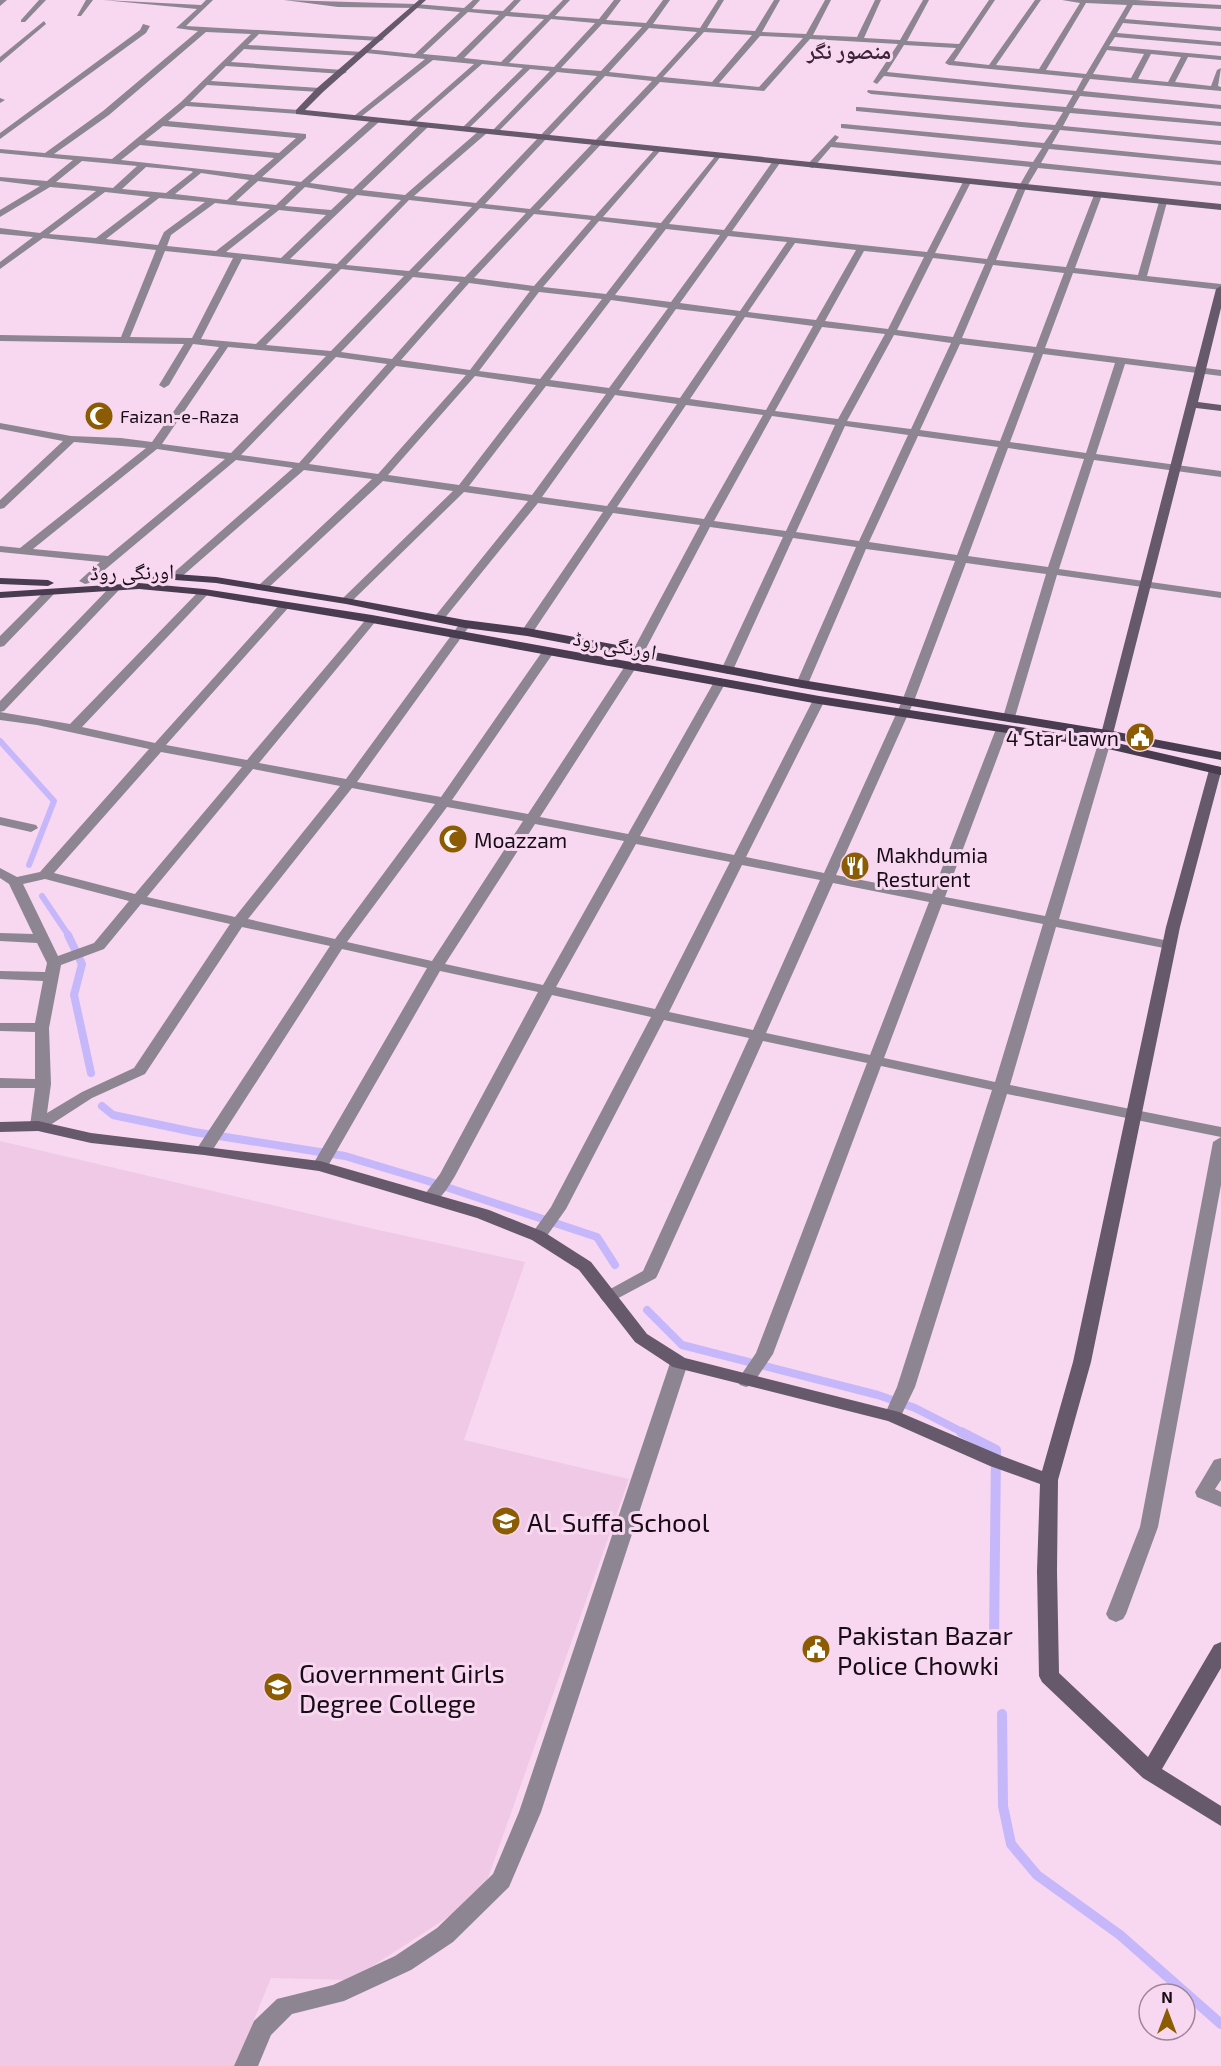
<svg xmlns="http://www.w3.org/2000/svg" width="1221" height="2066" font-family="'Exo 2','Noto Naskh Arabic',sans-serif">
  <rect width="100%" height="100%" fill="#f8d8f0"/>
  <!-- built -->
  <polygon fill="#efc9e6" points="0,1141 374,1229 525,1262 464,1440 629,1479 482,1895 351,1980 271,1978 235,2066 0,2066"/>
  <g fill="none" stroke-linecap="round" stroke-linejoin="round">
    <!-- stream-far2 -->
    <g stroke="#c6b7fb" stroke-width="6">
      <polyline points="0,741 54,801 29,865"/>
      <polyline points="42,896 69,936"/>
    </g>
    <!-- stream-far1 -->
    <g stroke="#c6b7fb" stroke-width="8">
      <polyline points="68,935 82,964 74,995 91,1073"/>
      <polyline points="102,1106 113,1115 194,1132 345,1156 428,1181 597,1237 615,1265"/>
      <polyline points="647,1310 682,1345 878,1395 915,1408 964,1433"/>
    </g>
    <!-- stream -->
    <g stroke="#c6b7fb" stroke-width="10">
      <polyline points="961,1432 996,1450 994,1641"/>
      <polyline points="1002,1714 1003,1806 1011,1844 1037,1875 1120,1935 1221,2024"/>
    </g>
    <!-- street -->
    <g fill="#8e8592" fill-rule="evenodd">
      <polygon points="0,0 7,0 0,6"/>
      <polygon points="39,0 46,0 25,22 21,22 21,20"/>
      <polygon points="86,0 93,0 81,16 77,16"/>
      <path d="M 103,0 L 201,5 L 206,0 L 213,0 L 186,26 L 380,37 L 384,39 L 380,41 L 259,34 L 248,45 L 363,52 L 366,49 L 415,54 L 460,12 L 416,8 L 338,7 L 284,0 L 416,4 L 464,8 L 473,0 L 480,0 L 472,9 L 503,11 L 514,0 L 521,0 L 510,12 L 548,15 L 563,0 L 570,0 L 555,16 L 599,19 L 614,0 L 621,0 L 606,20 L 646,23 L 663,0 L 670,0 L 653,24 L 700,28 L 718,0 L 724,0 L 707,28 L 755,31 L 774,0 L 780,0 L 762,32 L 806,34 L 825,0 L 831,0 L 813,35 L 857,37 L 875,0 L 881,0 L 864,38 L 900,40 L 923,0 L 929,0 L 907,41 L 959,44 L 989,0 L 995,0 L 954,61 L 989,65 L 1035,0 L 1041,0 L 996,65 L 1039,69 L 1080,3 L 1062,0 L 1136,0 L 1221,5 L 1221,9 L 1133,5 L 1125,19 L 1221,27 L 1221,31 L 1123,23 L 1117,33 L 1221,42 L 1221,46 L 1115,37 L 1109,46 L 1221,56 L 1221,60 L 1188,57 L 1175,82 L 1211,86 L 1217,70 L 1221,68 L 1218,86 L 1221,87 L 1221,91 L 1090,79 L 1083,91 L 1221,105 L 1221,109 L 1080,96 L 1073,108 L 1221,122 L 1221,126 L 1070,113 L 1063,126 L 1221,141 L 1221,145 L 1060,130 L 1052,144 L 1221,161 L 1221,165 L 1049,149 L 1041,163 L 1221,182 L 1221,186 L 1038,168 L 1026,188 L 996,260 L 1066,267 L 1094,195 L 1098,192 L 1102,195 L 1075,268 L 1138,275 L 1159,202 L 1163,199 L 1167,202 L 1147,276 L 1221,284 L 1221,290 L 1073,273 L 1045,348 L 1221,370 L 1221,376 L 1125,364 L 1096,454 L 1221,471 L 1221,477 L 1094,460 L 1059,569 L 1221,592 L 1221,598 L 1057,575 L 1015,717 L 1009,721 L 1003,717 L 1046,574 L 966,563 L 914,701 L 836,875 L 932,894 L 996,729 L 1002,725 L 1008,729 L 945,897 L 1045,916 L 1101,734 L 1107,730 L 1111,731 L 1113,734 L 1059,919 L 1169,941 L 1176,945 L 1169,949 L 1056,927 L 1010,1085 L 1221,1127 L 1221,1137 L 1007,1094 L 915,1387 L 899,1420 L 893,1422 L 887,1420 L 884,1416 L 897,1387 L 992,1090 L 881,1066 L 773,1354 L 752,1385 L 746,1387 L 740,1385 L 737,1381 L 756,1353 L 867,1063 L 763,1041 L 658,1274 L 656,1278 L 609,1303 L 603,1301 L 600,1297 L 603,1293 L 643,1271 L 749,1038 L 664,1020 L 566,1209 L 544,1240 L 532,1240 L 530,1236 L 551,1207 L 651,1017 L 552,995 L 455,1176 C 448,1187 439,1206 424,1202 L 422,1198 L 440,1174 L 538,992 L 440,971 L 328,1166 L 320,1171 L 312,1166 L 427,968 L 342,949 L 210,1154 L 198,1154 L 196,1150 L 330,946 L 242,927 L 145,1074 L 92,1098 L 44,1129 L 38,1131 L 30,1126 L 35,1088 L 0,1088 L 0,1078 L 35,1079 L 35,1032 L 0,1031 L 0,1023 L 35,1023 L 43,981 L 0,979 L 0,971 L 45,972 L 47,963 L 37,943 L 0,941 L 0,933 L 33,934 L 9,884 L 0,878 L 0,868 L 17,877 L 40,872 L 149,749 L 37,725 L 0,720 L 0,712 L 70,724 L 200,590 L 208,590 L 210,592 L 82,727 L 155,743 L 281,603 L 289,603 L 289,607 L 166,745 L 247,760 L 368,617 L 376,617 L 376,621 L 259,763 L 346,779 L 461,622 L 465,620 L 471,624 L 357,782 L 441,797 L 544,649 L 548,648 L 554,652 L 452,800 L 528,814 L 625,666 L 631,662 L 637,666 L 540,817 L 628,834 L 714,682 L 720,678 L 726,682 L 640,836 L 734,855 L 813,700 L 819,696 L 825,700 L 746,857 L 824,873 L 902,701 L 955,561 L 866,549 L 808,684 L 802,688 L 796,684 L 856,547 L 793,538 L 733,670 L 727,674 L 721,670 L 783,537 L 710,527 L 643,654 L 637,658 L 631,654 L 700,525 L 613,513 L 531,635 L 527,636 L 521,632 L 603,512 L 538,503 L 444,619 L 436,619 L 436,615 L 528,501 L 464,492 L 350,603 L 342,603 L 342,599 L 453,491 L 383,481 L 266,590 L 258,590 L 258,586 L 372,479 L 304,470 L 179,579 L 175,580 L 169,577 L 171,575 L 293,468 L 236,460 L 89,583 L 85,584 L 79,581 L 100,562 L 0,552 L 0,546 L 20,548 L 146,448 L 74,442 L 4,508 L 0,509 L 0,500 L 63,441 L 0,429 L 0,423 L 71,436 L 121,438 L 152,442 L 219,347 L 193,344 L 169,385 L 164,388 L 159,385 L 184,344 L 0,341 L 0,335 L 121,337 L 156,250 L 43,238 L 0,269 L 0,262 L 33,237 L 0,234 L 0,228 L 40,233 L 96,191 L 50,187 L 0,217 L 0,210 L 40,186 L 0,181 L 0,177 L 47,181 L 73,160 L 0,153 L 0,149 L 45,153 L 103,111 L 198,31 L 176,28 L 197,9 ZM 1086,3 L 1127,5 L 1086,74 L 1046,70 ZM 468,12 L 499,15 L 456,57 L 423,54 ZM 506,16 L 544,19 L 501,62 L 464,58 ZM 551,19 L 595,23 L 554,67 L 509,63 ZM 602,24 L 642,27 L 601,71 L 561,68 ZM 649,28 L 697,32 L 656,77 L 609,72 ZM 206,32 L 251,34 L 181,102 L 112,159 L 54,154 L 109,115 ZM 704,32 L 752,35 L 712,82 L 663,77 ZM 760,36 L 803,38 L 759,87 L 719,83 ZM 810,39 L 898,44 L 873,82 L 877,84 L 884,76 L 1073,95 L 1066,107 L 868,90 L 867,92 L 871,94 L 1063,112 L 1055,125 L 859,107 L 856,107 L 856,111 L 1053,130 L 1044,143 L 844,124 L 841,124 L 841,128 L 1042,148 L 1033,162 L 835,142 L 839,137 L 835,135 L 806,166 L 813,168 L 831,147 L 1030,167 L 1018,188 L 987,259 L 935,253 L 971,182 L 967,180 L 963,182 L 927,252 L 732,231 L 780,163 L 776,161 L 773,161 L 724,230 L 669,224 L 721,156 L 717,154 L 661,223 L 603,217 L 660,151 L 660,147 L 657,147 L 595,216 L 539,210 L 660,82 L 764,91 ZM 904,45 L 956,48 L 945,63 L 949,65 L 1083,78 L 1076,91 L 887,72 ZM 244,49 L 363,56 L 366,53 L 425,59 L 354,116 L 354,120 L 357,120 L 433,60 L 474,64 L 409,121 L 408,123 L 412,125 L 482,64 L 523,68 L 463,127 L 462,129 L 466,131 L 530,69 L 550,71 L 493,130 L 492,132 L 496,134 L 557,72 L 597,76 L 476,203 L 414,196 L 487,133 L 487,129 L 481,129 L 405,195 L 362,190 L 428,127 L 428,123 L 422,123 L 353,189 L 310,183 L 379,122 L 379,118 L 373,118 L 301,182 L 262,177 L 306,138 L 306,134 L 168,121 L 186,106 L 299,114 L 303,112 L 299,110 L 190,102 L 207,85 L 320,92 L 324,90 L 320,88 L 211,81 L 226,66 L 343,74 L 347,72 L 343,70 L 231,62 ZM 1107,50 L 1144,54 L 1131,78 L 1093,74 ZM 1151,54 L 1181,57 L 1168,82 L 1138,79 ZM 605,76 L 652,81 L 530,209 L 485,204 ZM 163,126 L 296,138 L 279,153 L 145,140 ZM 140,145 L 274,158 L 254,175 L 121,160 ZM 82,161 L 137,166 L 113,188 L 56,182 ZM 146,167 L 191,171 L 193,172 L 166,193 L 122,189 ZM 201,173 L 249,180 L 227,200 L 175,194 ZM 258,181 L 296,186 L 276,205 L 236,201 ZM 305,187 L 348,194 L 331,210 L 285,206 ZM 105,192 L 150,197 L 96,238 L 49,234 ZM 357,195 L 401,200 L 337,264 L 290,259 ZM 159,198 L 205,202 L 164,232 L 158,245 L 106,239 ZM 409,200 L 472,207 L 409,271 L 346,265 ZM 215,203 L 270,209 L 216,251 L 167,246 L 171,235 ZM 480,208 L 526,213 L 465,277 L 418,272 ZM 279,210 L 326,215 L 281,258 L 226,252 ZM 534,214 L 591,220 L 534,286 L 474,278 ZM 599,221 L 657,228 L 606,294 L 543,287 ZM 666,229 L 720,235 L 671,302 L 615,295 ZM 728,236 L 787,242 L 740,311 L 680,303 ZM 795,243 L 856,250 L 816,320 L 748,312 ZM 165,251 L 233,258 L 192,338 L 130,337 ZM 864,251 L 924,257 L 888,329 L 825,321 ZM 933,258 L 985,264 L 953,337 L 897,330 ZM 242,259 L 332,269 L 256,344 L 201,339 ZM 993,265 L 1064,273 L 1036,347 L 962,338 ZM 341,269 L 404,276 L 331,351 L 266,345 ZM 413,277 L 460,282 L 392,359 L 341,352 ZM 469,283 L 530,291 L 470,370 L 401,360 ZM 539,292 L 602,299 L 540,379 L 479,371 ZM 611,300 L 668,308 L 609,388 L 550,380 ZM 676,309 L 736,316 L 680,398 L 619,390 ZM 745,317 L 813,326 L 766,410 L 690,399 ZM 822,327 L 885,334 L 838,419 L 775,411 ZM 894,335 L 951,343 L 911,429 L 847,421 ZM 960,344 L 1034,353 L 1000,441 L 920,430 ZM 228,347 L 326,356 L 231,453 L 162,444 ZM 1043,354 L 1115,363 L 1086,453 L 1010,442 ZM 336,357 L 387,364 L 299,463 L 241,455 ZM 396,366 L 466,375 L 378,474 L 309,464 ZM 475,376 L 536,385 L 459,485 L 388,475 ZM 546,386 L 606,394 L 532,495 L 469,486 ZM 615,395 L 677,404 L 607,506 L 542,497 ZM 686,405 L 763,415 L 704,519 L 617,507 ZM 772,416 L 835,425 L 786,531 L 714,521 ZM 845,426 L 908,435 L 859,541 L 796,532 ZM 918,436 L 998,447 L 957,555 L 869,542 ZM 1008,448 L 1084,459 L 1048,567 L 968,556 ZM 157,449 L 225,459 L 108,556 L 33,549 ZM 161,752 L 242,767 L 135,894 L 54,873 ZM 253,769 L 340,786 L 235,917 L 147,897 ZM 352,788 L 435,804 L 335,939 L 248,919 ZM 447,807 L 523,821 L 432,961 L 347,942 ZM 535,824 L 624,841 L 543,985 L 445,964 ZM 636,844 L 730,862 L 655,1009 L 556,987 ZM 742,865 L 820,880 L 753,1030 L 669,1012 ZM 45,879 L 129,901 L 94,943 L 58,956 L 23,884 ZM 833,883 L 929,902 L 870,1055 L 766,1033 ZM 141,904 L 230,924 L 134,1068 L 82,1092 L 47,1113 L 51,1084 L 49,1028 L 61,965 L 104,949 ZM 942,904 L 1043,924 L 995,1082 L 884,1058 Z"/>
      <polygon points="44,21 46,24 0,63 0,57"/>
      <polygon points="143,24 150,26 146,33 0,139 0,133 140,30"/>
      <polygon points="0,98 5,100 0,103"/>
      <polygon points="115,585 119,586 119,590 4,711 0,712 0,701 111,586"/>
      <polygon points="49,590 55,593 53,595 4,646 0,647 0,636 45,591"/>
      <polygon points="0,817 36,825 38,828 31,832 0,825"/>
      <polygon points="1221,1137 1221,1185 1158,1527 1126,1614 1123,1619 1116,1622 1109,1619 1106,1614 1140,1527 1213,1142"/>
      <polygon points="679,1357 685,1359 688,1363 541,1812 509,1887 453,1942 411,1970 344,2001 292,2014 271,2035 258,2066 234,2066 254,2021 277,1999 333,1985 395,1956 437,1928 493,1874 519,1812 670,1363 673,1359"/>
      <polygon points="1221,1458 1221,1480 1215,1489 1221,1492 1221,1507 1197,1497 1195,1492 1214,1460"/>
    </g>
    <!-- secondary -->
    <g fill="#65596b" fill-rule="evenodd">
      <polygon points="419,0 426,0 323,92 305,110 1221,204 1221,210 296,114 296,110 317,88"/>
      <polygon points="1221,286 1221,308 1198,402 1221,405 1221,411 1196,408 1113,734 1107,738 1103,737 1101,734 1216,289"/>
      <polygon points="1215,766 1220,767 1221,772 1180,927 1091,1362 1058,1480 1057,1571 1059,1673 1148,1757 1214,1645 1221,1642 1221,1668 1162,1769 1221,1806 1221,1826 1143,1778 1042,1682 1039,1676 1037,1571 1040,1484 990,1466 888,1421 673,1367 635,1342 579,1270 532,1240 477,1218 319,1171 204,1155 91,1143 38,1131 0,1132 0,1122 38,1121 91,1133 320,1161 489,1210 544,1232 591,1262 647,1334 685,1358 899,1412 1002,1456 1042,1471 1073,1362 1166,927 1209,770"/>
    </g>
    <!-- primary -->
    <g fill="#493b50" fill-rule="evenodd">
      <polygon points="175,574 216,577 346,598 465,620 527,628 802,680 1107,730 1221,752 1221,760 1107,738 802,688 527,636 465,628 346,604 216,583 175,580 147,581 141,578 147,575"/>
      <polygon points="0,578 48,580 54,583 48,586 0,584"/>
      <polygon points="139,583 204,589 372,615 819,696 1104,740 1221,767 1221,775 1104,748 819,704 372,623 204,595 139,589 0,598 0,592"/>
    </g>
  </g>
  <!-- icons -->
  <defs>
    <g id="mosque-disc" transform="scale(1.5)"><circle r="9.5" fill="#8b5c03" stroke="#f8d8f0"/><path d="M3.5-4.9A6 6 0 1 0 3.5 4.9A5 5 0 1 1 3.5-4.9Z" fill="#fff"/></g>
    <g id="civic-disc" transform="scale(1.5)"><circle r="9.5" fill="#8b5c03" stroke="#f8d8f0"/><path d="M-.6-6.5H3V-4.5H.6V-3L4-1V1h2V6H-6V1h2V-1L-.6-3ZM-1.2 2.5V6h2.4V2.5Z" fill="#fff"/></g>
    <g id="restaurant-disc" transform="scale(1.5)"><circle r="9.5" fill="#8b5c03" stroke="#f8d8f0"/><path d="M-5-6h1v4h1v-4h1v4h1v-4h1v5L-1.5 .5V6h-2V.5L-5-1ZM5-6V6H3V1.5H1.5Q1.5-4 5-6Z" fill="#fff"/></g>
    <g id="school-disc" transform="scale(1.5)"><circle r="9.5" fill="#8b5c03" stroke="#f8d8f0"/><path d="M0-5L7-2L0 1L-7-2ZM-4 1L0 2.5L4 1V4Q0 6-4 4Z" fill="#fff"/></g>
    <g id="university-disc" transform="scale(1.5)"><circle r="9.5" fill="#8b5c03" stroke="#f8d8f0"/><path d="M0-5L7-2L0 1L-7-2ZM-4 1L0 2.5L4 1V4Q0 6-4 4Z" fill="#fff"/></g>
  </defs>
  <g fill-rule="evenodd">
    <use href="#mosque-disc" x="99" y="416"/>
    <use href="#civic-disc" x="1140" y="737"/>
    <use href="#mosque-disc" x="453" y="839"/>
    <use href="#restaurant-disc" x="855" y="866"/>
    <use href="#school-disc" x="506" y="1521"/>
    <use href="#civic-disc" x="816" y="1649"/>
    <use href="#university-disc" x="278" y="1687"/>
  </g>
  <g text-anchor="middle" dominant-baseline="central" stroke-width="6" stroke-linejoin="round" paint-order="stroke">
    <!-- far-poi labels -->
    <g font-size="18" fill="#170c15" stroke="#f8d8f0" text-anchor="start">
      <text x="120" y="416">Faizan-e-Raza</text>
    </g>
    <!-- street labels -->
    <g font-size="21" fill="#170c15" stroke="#f8d8f0">
      <text transform="translate(132 571) rotate(-1)">اورنگی روڈ</text>
      <text transform="translate(615 644) rotate(10)">اورنگی روڈ</text>
    </g>
    <!-- poi labels -->
    <g font-size="21" fill="#170c15" stroke="#f8d8f0" text-anchor="start">
      <text x="1119" y="737" text-anchor="end">4 Star Lawn</text>
      <text x="474" y="839">Moazzam</text>
      <text x="876" y="854">Makhdumia<tspan x="876" dy="24">Resturent</tspan></text>
    </g>
    <!-- far-district labels -->
    <g font-size="22" font-weight="bold" fill="#3c2438" stroke="#f8d8f0">
      <text x="849" y="50">منصور نگر</text>
    </g>
    <!-- near-poi labels -->
    <g font-size="26" fill="#170c15" stroke="#f8d8f0" text-anchor="start">
      <text x="527" y="1521">AL Suffa School</text>
      <text x="837" y="1634">Pakistan Bazar<tspan x="837" dy="30">Police Chowki</tspan></text>
      <text x="299" y="1672">Government Girls<tspan x="299" dy="30">Degree College</tspan></text>
    </g>
  </g>
  <!-- north arrow -->
  <g transform="translate(1167 2012)"><circle r="28" fill="#f8d8f0" stroke="#9e8698" stroke-width="1.5"/>
  <path d="M0-4.5L10 22L0 15L-10 22Z" fill="#8b5c03"/>
  <text y="-9" font-size="16" font-weight="bold" text-anchor="middle" fill="#170c15">N</text>
  </g>
</svg>
